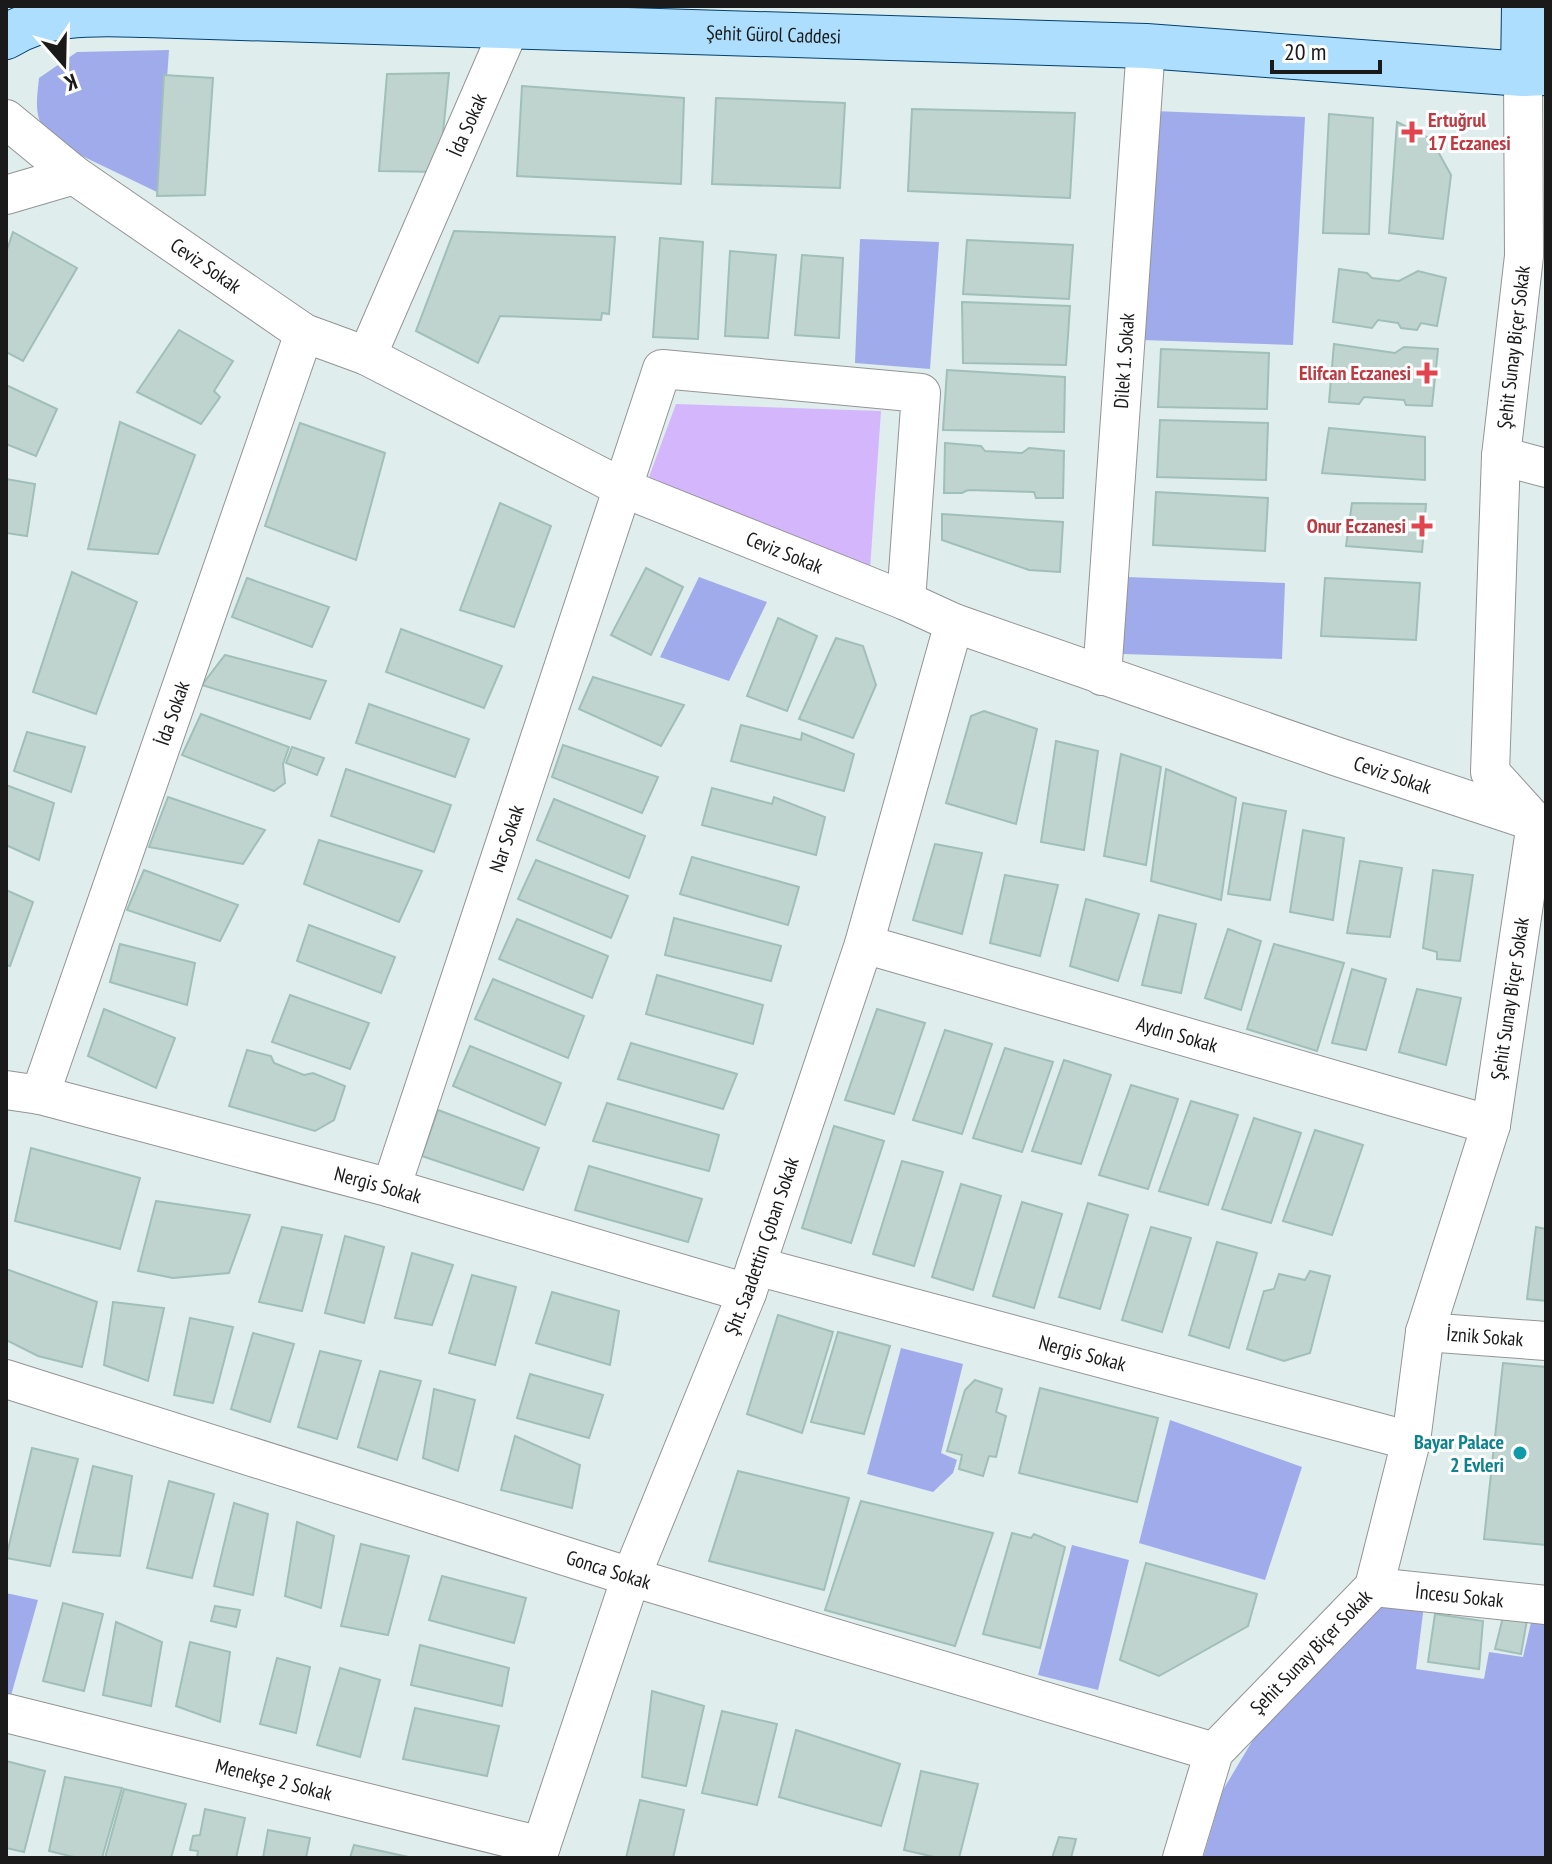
<svg xmlns="http://www.w3.org/2000/svg" width="1552" height="1864" font-family="'PT Sans Narrow',sans-serif">
  <rect width="100%" height="100%" fill="#dfeded"/>
  <!-- grass -->
  <g fill="#a0abec">
    <path d="M 169,50 L 159,193 L 51,141 C 34,119 36,105 39,78 L 77,52 Z"/>
    <polygon points="1154,111 1305,117 1293,345 1142,340"/>
    <polygon points="860,239 939,242 930,369 855,363"/>
    <polygon points="699,577 767,602 729,681 660,657"/>
    <polygon points="1126,577 1285,583 1282,659 1123,654"/>
    <polygon points="901,1348 963,1364 941,1453 957,1460 953,1473 933,1492 867,1474"/>
    <polygon points="1170,1420 1302,1467 1265,1580 1139,1543"/>
    <polygon points="1072,1545 1129,1560 1098,1690 1038,1675"/>
    <polygon points="6,1593 38,1600 10,1699 6,1698"/>
    <polygon points="1385,1600 1424,1605 1416,1669 1484,1679 1489,1652 1523,1657 1532,1618 1546,1619 1546,1858 1203,1858 1223,1790 1272,1708"/>
  </g>
  <!-- park -->
  <polygon fill="#d4b6fd" points="676,404 881,411 870,569 649,477"/>
  <!-- building -->
  <g fill="#bfd4cf" stroke="#a0bfb9" stroke-width="2">
    <polygon points="449,73 439,172 379,171 387,74"/>
    <polygon points="164,75 213,78 205,195 157,196"/>
    <polygon points="522,86 684,98 681,184 517,176"/>
    <polygon points="716,98 845,103 840,188 712,184"/>
    <polygon points="912,109 1075,113 1070,198 908,191"/>
    <polygon points="1329,114 1373,118 1369,234 1323,233"/>
    <polygon points="1397,122 1431,139 1451,175 1443,239 1389,233"/>
    <polygon points="454,231 615,237 609,314 602,313 601,320 500,316 478,363 416,331"/>
    <polygon points="13,232 77,268 23,361 6,352 6,253"/>
    <polygon points="660,238 703,242 698,339 653,337"/>
    <polygon points="967,240 1073,245 1069,299 963,294"/>
    <polygon points="730,251 776,255 768,338 725,336"/>
    <polygon points="802,255 843,258 839,338 795,335"/>
    <polygon points="1339,269 1367,273 1372,278 1399,281 1418,271 1446,278 1437,326 1421,323 1417,330 1401,328 1398,323 1378,320 1372,328 1333,322"/>
    <polygon points="962,302 1070,306 1066,365 963,363"/>
    <polygon points="179,330 233,361 214,391 220,397 201,424 137,392"/>
    <polygon points="1334,344 1395,353 1404,347 1438,349 1432,406 1406,405 1404,400 1364,397 1359,404 1329,402"/>
    <polygon points="1161,349 1269,353 1267,409 1158,407"/>
    <polygon points="947,370 1065,377 1064,432 943,430"/>
    <polygon points="6,385 57,409 36,456 6,444"/>
    <polygon points="1160,420 1268,423 1266,480 1157,477"/>
    <polygon points="120,422 195,455 158,554 88,549"/>
    <polygon points="300,423 385,453 356,560 265,526"/>
    <polygon points="1329,428 1425,437 1425,480 1322,473"/>
    <polygon points="945,443 981,446 985,451 1022,453 1029,448 1064,451 1063,498 1036,498 1034,492 968,490 962,493 944,493"/>
    <polygon points="6,479 35,484 27,536 6,533"/>
    <polygon points="1156,492 1268,498 1265,551 1153,545"/>
    <polygon points="500,503 551,526 514,627 460,610"/>
    <polygon points="1352,503 1426,504 1422,552 1346,546"/>
    <polygon points="942,514 1063,522 1060,572 1029,570 942,540"/>
    <polygon points="646,568 683,587 651,655 611,635"/>
    <polygon points="72,572 137,602 96,714 33,692"/>
    <polygon points="247,578 329,607 312,647 232,617"/>
    <polygon points="1325,578 1420,583 1416,640 1321,636"/>
    <polygon points="778,618 817,636 787,711 747,696"/>
    <polygon points="401,629 502,666 484,708 386,672"/>
    <polygon points="836,638 863,646 876,685 853,738 799,719"/>
    <polygon points="225,655 326,681 310,719 202,685"/>
    <polygon points="593,677 684,705 661,746 579,709"/>
    <polygon points="369,704 469,739 455,777 356,743"/>
    <polygon points="984,711 1037,729 1016,824 946,803 971,716"/>
    <polygon points="201,714 289,747 283,764 285,783 274,791 182,755"/>
    <polygon points="741,725 801,740 802,733 854,754 844,791 731,761"/>
    <polygon points="27,732 85,747 71,792 14,771"/>
    <polygon points="1056,741 1098,751 1084,850 1041,842"/>
    <polygon points="563,745 658,777 642,813 552,777"/>
    <polygon points="292,747 324,758 317,775 286,763"/>
    <polygon points="1121,754 1161,767 1146,865 1104,856"/>
    <polygon points="346,769 451,805 434,852 331,816"/>
    <polygon points="1166,769 1236,798 1221,900 1151,881"/>
    <polygon points="6,785 54,803 39,860 6,845"/>
    <polygon points="712,788 772,804 774,797 825,817 816,855 702,825"/>
    <polygon points="168,797 265,830 243,864 149,847"/>
    <polygon points="554,799 645,836 629,878 537,840"/>
    <polygon points="1243,803 1286,811 1270,900 1228,894"/>
    <polygon points="1303,830 1344,838 1333,920 1290,912"/>
    <polygon points="319,840 422,871 399,922 304,884"/>
    <polygon points="935,844 982,853 962,934 913,920"/>
    <polygon points="692,857 799,887 788,925 680,894"/>
    <polygon points="536,860 628,896 611,938 518,899"/>
    <polygon points="1360,861 1402,868 1390,937 1347,933"/>
    <polygon points="144,870 238,905 220,941 127,910"/>
    <polygon points="1433,870 1473,875 1460,961 1437,959 1437,952 1423,948"/>
    <polygon points="1005,875 1058,885 1040,956 990,943"/>
    <polygon points="6,890 33,902 10,966 6,965"/>
    <polygon points="1086,899 1139,914 1118,981 1070,966"/>
    <polygon points="1159,915 1196,924 1181,993 1142,985"/>
    <polygon points="674,918 781,946 771,981 665,955"/>
    <polygon points="517,919 608,956 592,998 499,959"/>
    <polygon points="309,925 395,957 381,993 297,961"/>
    <polygon points="1228,929 1261,941 1241,1010 1205,998"/>
    <polygon points="120,944 195,963 187,1005 110,982"/>
    <polygon points="1274,944 1344,963 1317,1051 1247,1029"/>
    <polygon points="1352,969 1386,979 1366,1050 1332,1043"/>
    <polygon points="657,975 763,1005 753,1044 646,1014"/>
    <polygon points="493,979 584,1016 568,1058 475,1019"/>
    <polygon points="1417,989 1461,998 1446,1065 1399,1052"/>
    <polygon points="290,995 369,1023 350,1069 272,1042"/>
    <polygon points="104,1009 175,1038 156,1088 88,1056"/>
    <polygon points="877,1009 925,1023 894,1114 845,1100"/>
    <polygon points="945,1030 992,1044 962,1134 913,1120"/>
    <polygon points="631,1043 737,1074 723,1109 618,1079"/>
    <polygon points="470,1046 561,1083 545,1125 453,1086"/>
    <polygon points="1005,1048 1053,1062 1022,1152 973,1138"/>
    <polygon points="247,1050 271,1056 274,1063 304,1075 313,1073 345,1086 334,1120 315,1131 229,1106"/>
    <polygon points="1064,1060 1111,1075 1081,1164 1032,1151"/>
    <polygon points="1131,1085 1178,1099 1148,1189 1099,1175"/>
    <polygon points="1191,1101 1238,1115 1208,1205 1159,1191"/>
    <polygon points="607,1103 719,1135 709,1171 593,1141"/>
    <polygon points="438,1110 539,1148 523,1190 422,1156"/>
    <polygon points="1254,1118 1301,1133 1271,1223 1222,1209"/>
    <polygon points="834,1126 884,1141 851,1243 802,1228"/>
    <polygon points="1315,1130 1363,1145 1332,1235 1283,1221"/>
    <polygon points="31,1148 140,1178 120,1249 15,1221"/>
    <polygon points="902,1161 943,1172 914,1266 873,1254"/>
    <polygon points="589,1166 702,1199 688,1242 575,1210"/>
    <polygon points="961,1184 1001,1196 973,1290 932,1277"/>
    <polygon points="156,1201 250,1215 229,1273 173,1278 138,1271"/>
    <polygon points="1022,1202 1062,1214 1034,1308 993,1296"/>
    <polygon points="1088,1203 1128,1215 1100,1309 1059,1297"/>
    <polygon points="282,1227 322,1235 302,1311 259,1302"/>
    <polygon points="1151,1227 1191,1238 1162,1332 1122,1320"/>
    <polygon points="1536,1227 1546,1229 1546,1301 1527,1299"/>
    <polygon points="345,1236 384,1247 364,1323 325,1313"/>
    <polygon points="1217,1242 1257,1253 1229,1348 1189,1335"/>
    <polygon points="412,1253 453,1265 432,1325 395,1318"/>
    <polygon points="6,1269 97,1302 82,1367 38,1356 6,1340"/>
    <polygon points="1310,1271 1330,1276 1310,1353 1284,1361 1247,1349 1264,1291 1274,1289 1279,1274 1305,1280"/>
    <polygon points="472,1275 516,1287 495,1365 449,1353"/>
    <polygon points="552,1292 619,1311 610,1365 536,1343"/>
    <polygon points="113,1302 164,1308 148,1381 104,1365"/>
    <polygon points="778,1315 833,1332 802,1433 747,1414"/>
    <polygon points="190,1318 233,1327 213,1403 174,1395"/>
    <polygon points="838,1332 890,1346 864,1434 811,1422"/>
    <polygon points="253,1333 294,1344 270,1422 231,1409"/>
    <polygon points="320,1351 361,1361 337,1439 298,1427"/>
    <polygon points="1503,1363 1546,1367 1546,1545 1484,1539"/>
    <polygon points="380,1371 421,1381 397,1460 358,1447"/>
    <polygon points="530,1374 603,1395 589,1438 517,1418"/>
    <polygon points="975,1380 1002,1389 996,1412 1006,1416 996,1457 989,1456 983,1476 959,1469 962,1455 947,1451 965,1390"/>
    <polygon points="1040,1388 1158,1418 1137,1502 1019,1473"/>
    <polygon points="434,1389 475,1400 458,1471 423,1458"/>
    <polygon points="515,1436 580,1465 572,1508 501,1490"/>
    <polygon points="32,1448 78,1459 50,1566 6,1558"/>
    <polygon points="93,1466 132,1476 120,1556 73,1552"/>
    <polygon points="738,1471 849,1498 824,1590 709,1561"/>
    <polygon points="169,1481 214,1494 192,1578 147,1568"/>
    <polygon points="861,1501 993,1533 955,1646 825,1610"/>
    <polygon points="234,1503 268,1514 253,1595 214,1586"/>
    <polygon points="297,1522 334,1536 321,1608 285,1596"/>
    <polygon points="1012,1533 1031,1538 1034,1534 1065,1547 1040,1648 983,1634"/>
    <polygon points="361,1544 409,1556 388,1635 341,1626"/>
    <polygon points="1146,1563 1257,1594 1248,1626 1159,1676 1120,1660"/>
    <polygon points="442,1576 526,1598 514,1643 429,1620"/>
    <polygon points="63,1603 103,1614 84,1691 43,1681"/>
    <polygon points="215,1606 240,1610 236,1627 211,1621"/>
    <polygon points="1435,1614 1483,1621 1479,1669 1428,1662"/>
    <polygon points="1503,1617 1527,1620 1521,1654 1495,1649"/>
    <polygon points="116,1622 162,1642 151,1706 103,1695"/>
    <polygon points="190,1642 230,1652 220,1722 176,1706"/>
    <polygon points="420,1645 509,1668 502,1706 411,1685"/>
    <polygon points="277,1658 310,1667 296,1733 260,1724"/>
    <polygon points="340,1668 380,1680 360,1757 317,1745"/>
    <polygon points="652,1691 704,1706 686,1786 642,1777"/>
    <polygon points="415,1708 499,1726 487,1776 403,1759"/>
    <polygon points="722,1711 777,1724 757,1805 702,1793"/>
    <polygon points="796,1730 900,1764 881,1826 779,1797"/>
    <polygon points="6,1761 45,1771 24,1852 6,1848"/>
    <polygon points="921,1771 978,1784 959,1858 939,1858 904,1850"/>
    <polygon points="65,1777 122,1788 102,1858 78,1858 49,1851"/>
    <polygon points="124,1789 186,1804 171,1858 105,1858"/>
    <polygon points="640,1800 684,1810 673,1858 626,1858"/>
    <polygon points="205,1809 245,1818 236,1858 197,1858 198,1851 190,1850 193,1836 200,1835"/>
    <polygon points="268,1830 310,1838 306,1858 263,1858"/>
    <polygon points="1059,1837 1076,1839 1071,1858 1052,1858"/>
    <polygon points="354,1845 413,1858 350,1858"/>
  </g>
  <g fill="none" stroke-linecap="round" stroke-linejoin="round">
    <!-- minor casing -->
    <g stroke="#949494" stroke-width="40">
      <g id="minor">
        <path id="s1" d="M 6,119 L 74,175 L 304,333 L 367,356 L 623,488 L 906,601 L 954,623 L 1338,757 L 1532,821"/>
        <polyline points="6,195 74,175"/>
        <path id="s2" d="M 367,356 L 511,25"/>
        <polyline points="1501,456 1546,468"/>
        <path id="s3" d="M 1102,676 L 1146,46"/>
        <path id="s4" d="M 864,944 L 1491,1125"/>
        <path id="s5" d="M 6,1090 L 40,1095 L 391,1188 L 747,1293"/>
        <path id="s6" d="M 40,1095 L 304,333"/>
        <path id="s7" d="M 391,1188 L 662,369 L 921,393 L 906,601"/>
        <path id="s8" d="M 756,1266 L 1411,1441"/>
        <path id="s9" d="M 1425,1332 L 1546,1341"/>
        <path id="s10" d="M 6,1379 L 631,1577 L 1214,1752"/>
        <path id="s11" d="M 1374,1587 L 1546,1605"/>
        <path id="s12" d="M 6,1713 L 541,1846"/>
        <path id="s13" d="M 537,1858 L 631,1577 L 747,1293 L 864,944 L 954,623"/>
        <path id="s14" d="M 1182,1858 L 1214,1752 L 1374,1587 L 1411,1441 L 1425,1332 L 1491,1125 L 1536,823 L 1490,772 L 1501,456 L 1524,256 L 1523,74"/>
      </g>
    </g>
    <!-- secondary casing -->
    <g stroke="#004073" stroke-width="46">
      <g id="secondary">
        <path id="s15" d="M 6,37 C 48,10 98,14 146,15 L 1146,46 L 1523,74 L 1546,73"/>
        <polyline points="1523,74 1524,6"/>
      </g>
    </g>
    <!-- minor -->
    <use href="#minor" stroke="#fff" stroke-width="38"/>
    <!-- secondary -->
    <use href="#secondary" stroke="#addefd" stroke-width="44"/>
  </g>
  <!-- markers -->
  <g fill="#e0444e" stroke="#fff" stroke-width="3">
    <path d="M1408 120h8v8h8v8h-8v8h-8v-8h-8v-8h8z"/>
    <path d="M1423 361h8v8h8v8h-8v8h-8v-8h-8v-8h8z"/>
    <path d="M1418 514h8v8h8v8h-8v8h-8v-8h-8v-8h8z"/>
  </g>
  <circle fill="#0f9aa8" stroke="#fff" stroke-width="3" cx="1520" cy="1453" r="8"/>
  <g text-anchor="middle" dominant-baseline="central" stroke-width="6" stroke-linejoin="round" paint-order="stroke">
    <!-- street labels -->
    <g font-size="20" fill="#1a1a1a" stroke="#fff">
      <text stroke="none"><textPath href="#s15" startOffset="772">Şehit Gürol Caddesi</textPath></text>
      <text stroke="none"><textPath href="#s2" startOffset="252">İda Sokak</textPath></text>
      <text stroke="none"><textPath href="#s1" startOffset="248">Ceviz Sokak</textPath></text>
      <text stroke="none"><textPath href="#s14" startOffset="1618">Şehit Sunay Biçer Sokak</textPath></text>
      <text stroke="none"><textPath href="#s3" startOffset="316">Dilek 1. Sokak</textPath></text>
      <text stroke="none"><textPath href="#s1" startOffset="896">Ceviz Sokak</textPath></text>
      <text stroke="none"><textPath href="#s6" startOffset="404">İda Sokak</textPath></text>
      <text stroke="none"><textPath href="#s1" startOffset="1544">Ceviz Sokak</textPath></text>
      <text stroke="none"><textPath href="#s7" startOffset="368">Nar Sokak</textPath></text>
      <text stroke="none"><textPath href="#s14" startOffset="946">Şehit Sunay Biçer Sokak</textPath></text>
      <text stroke="none"><textPath href="#s4" startOffset="326">Aydın Sokak</textPath></text>
      <text stroke="none"><textPath href="#s5" startOffset="384">Nergis Sokak</textPath></text>
      <text stroke="none"><textPath href="#s13" startOffset="652">Şht. Saadettin Çoban Sokak</textPath></text>
      <text stroke="none"><textPath href="#s9" startOffset="60">İznik Sokak</textPath></text>
      <text stroke="none"><textPath href="#s8" startOffset="338">Nergis Sokak</textPath></text>
      <text stroke="none"><textPath href="#s10" startOffset="632">Gonca Sokak</textPath></text>
      <text stroke="none"><textPath href="#s11" startOffset="86">İncesu Sokak</textPath></text>
      <text stroke="none"><textPath href="#s14" startOffset="250">Şehit Sunay Biçer Sokak</textPath></text>
      <text stroke="none"><textPath href="#s12" startOffset="276">Menekşe 2 Sokak</textPath></text>
    </g>
    <!-- health labels -->
    <g font-size="20" font-weight="bold" fill="#be3a42" stroke="#fff" text-anchor="end">
      <text x="1428" y="120" text-anchor="start">Ertuğrul<tspan x="1428" dy="23">17 Eczanesi</tspan></text>
      <text x="1411" y="373">Elifcan Eczanesi</text>
      <text x="1406" y="526">Onur Eczanesi</text>
    </g>
    <!-- culture labels -->
    <g font-size="20" font-weight="bold" fill="#0d838f" stroke="#fff" text-anchor="end">
      <text x="1504" y="1442">Bayar Palace<tspan x="1504" dy="23">2 Evleri</tspan></text>
    </g>
  </g>
  <!-- border -->
  <rect width="1552" height="1864" fill="none" stroke="#1a1a1a" stroke-width="16"/>
  <!-- north arrow -->
  <g transform="translate(64 64) rotate(160)" stroke="#ffffff" stroke-width="6" paint-order="stroke">
  <path d="M0-6L14 30L0 20L-14 30Z" fill="#1a1a1a"/>
  <text y="-12" font-size="22" font-weight="bold" text-anchor="middle" fill="#1a1a1a">K</text>
  </g>
  <!-- scale -->
  <path d="M1272 60v12h108v-12" fill="none" stroke="#1a1a1a" stroke-width="4"/>
  <text x="1284" y="60" font-size="24" fill="#1a1a1a" stroke="#ffffff" stroke-width="6" paint-order="stroke">20 m</text>
</svg>
